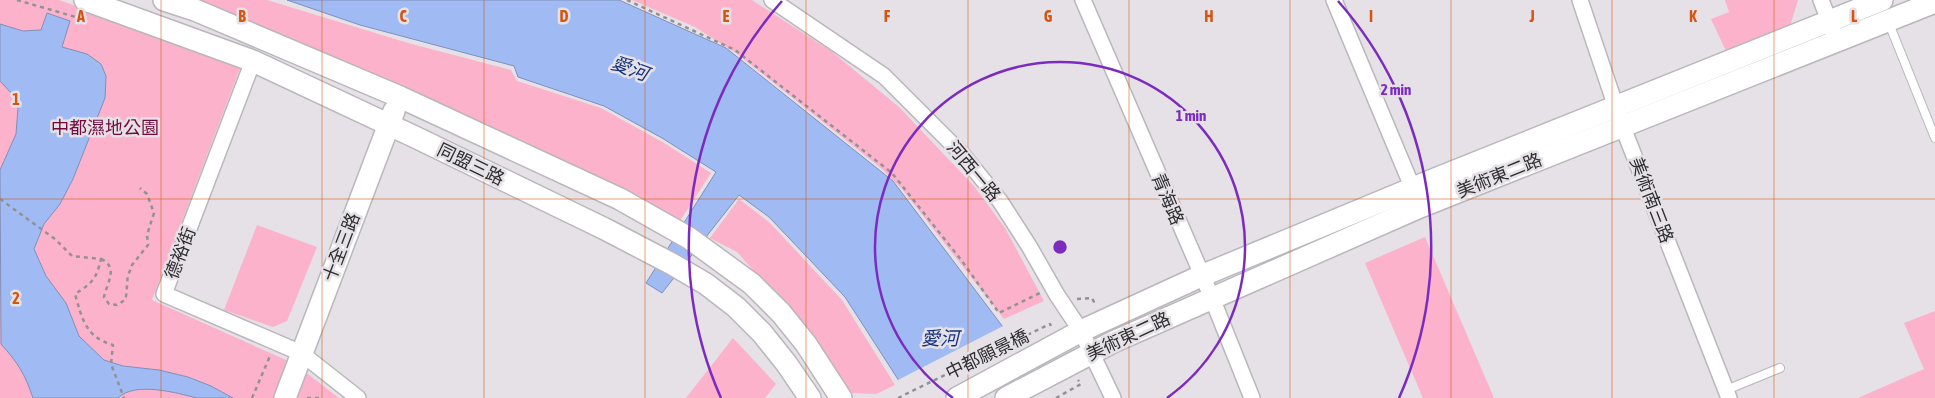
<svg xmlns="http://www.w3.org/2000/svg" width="1935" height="398" font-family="'Asap Condensed','Noto Sans TC',sans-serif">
  <rect width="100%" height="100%" fill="#e5e1e7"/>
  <!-- green -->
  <g fill="#fcb2ca">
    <polygon points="0,0 59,0 242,63 152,300 295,364 339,398 0,398"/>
    <polygon points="179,0 267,0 408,43 511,70 517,81 601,108 664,143 711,173 676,227"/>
    <polygon points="632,0 752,0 831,51 899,107 974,186 1005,228 1044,301 1004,319 902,189 881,168 736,53 695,27"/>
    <polygon points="1725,0 1798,0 1790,26 1726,51 1711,19 1729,12"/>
    <polygon points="739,199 770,223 842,300 895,385 876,394 849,393 804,327 737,252 710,238"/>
    <polygon points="257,225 317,247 287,321 273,327 224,310"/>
    <polygon points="1425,237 1494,398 1423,398 1365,263"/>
    <polygon points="1935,311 1935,398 1858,398 1924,369 1904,323"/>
    <polygon points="733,338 776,384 765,398 686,398"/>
  </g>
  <!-- water -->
  <g fill="#a0bbf4" stroke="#7e90b9">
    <polygon points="287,0 619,0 726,48 893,181 1012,339 910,398 845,297 769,217 739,195 662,293 646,283 716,172 662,138 604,106 518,77 514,66 360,25"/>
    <path d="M 47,13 L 70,21 L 62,47 L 87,54 L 101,64 L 106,76 L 105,98 L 73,179 L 60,204 L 44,224 L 34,249 L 46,276 L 66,303 L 79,336 L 104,360 L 123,366 L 159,370 L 188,377 L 211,386 L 233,398 C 222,398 208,398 197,398 C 177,393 135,381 118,398 L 33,398 C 25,374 18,363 1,344 L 0,170 L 16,134 L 18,108 L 13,95 L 0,81 L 0,24 L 23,31 L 41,30 Z"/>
  </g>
  <!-- pier -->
  <polygon fill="#e5e1e7" points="1005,325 1014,338 1034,398 907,398 896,381"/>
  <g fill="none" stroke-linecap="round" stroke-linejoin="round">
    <!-- lane casing -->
    <g stroke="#b9b6bc" stroke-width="10">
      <g id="lane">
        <polyline points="1888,21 1935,138"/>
        <polyline points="1726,390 1780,368"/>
      </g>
    </g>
    <!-- street casing -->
    <g stroke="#b9b6bc" stroke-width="18">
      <g id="street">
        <polyline points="772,0 884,76 962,154 1000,201 1029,246 1057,295 1081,331 1113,398"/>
        <polyline points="1083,0 1212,298 1252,398"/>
        <polyline points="1334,0 1416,196"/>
        <polyline points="1580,0 1622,125 1729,398"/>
        <polyline points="1821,0 1833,31"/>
        <polyline points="253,61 164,294 301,353 358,398"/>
      </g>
    </g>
    <!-- secondary casing -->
    <g stroke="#b9b6bc" stroke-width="24">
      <g id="secondary">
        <polyline points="85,0 253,61 415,137 605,229 672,264 706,284 736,307 762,333 786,363 810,398"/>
        <polyline points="164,0 195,10 400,97 620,199 689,238 752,284 781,313 806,344 841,398"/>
        <polyline points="285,398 394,111"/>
        <polyline points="957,398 1081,331 1201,276 1435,179 1882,0"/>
        <polyline points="1006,398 1113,342 1420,207 1935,2"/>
      </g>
    </g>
    <!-- path -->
    <g stroke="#949195" stroke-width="2.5" stroke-dasharray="4 4" stroke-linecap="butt">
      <polyline points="17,0 79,18"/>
      <polyline points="627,0 735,50 892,173 962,261 999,313 1040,293"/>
      <path d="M 0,199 L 55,239 L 72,256 L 101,259 C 96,280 92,283 75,294 C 82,318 85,337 113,345 L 111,364 L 124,398"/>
      <path d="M 101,259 C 119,267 107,283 104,297 L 109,304 L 117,305 L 125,300 C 128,291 126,279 129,273 C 130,270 132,268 132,265 L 148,245 L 147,235 L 154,213 L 147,194 L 140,188"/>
      <polyline points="1077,299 1092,298 1096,306"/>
      <polyline points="252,398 270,356"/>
      <polyline points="307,398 319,398"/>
      <polyline points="898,398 1050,324 1051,326"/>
      <polyline points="1056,398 1081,384 1078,380"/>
    </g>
    <!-- lane -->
    <use href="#lane" stroke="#fff" stroke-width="8"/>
    <!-- street -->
    <use href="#street" stroke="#fff" stroke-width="15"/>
    <!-- secondary -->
    <use href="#secondary" stroke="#fff" stroke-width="21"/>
  </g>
  <!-- grid -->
  <path fill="none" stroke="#d55510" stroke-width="1" stroke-opacity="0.55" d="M 161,0 L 161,398M 322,0 L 322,398M 484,0 L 484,398M 645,0 L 645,398M 806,0 L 806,398M 968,0 L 968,398M 1129,0 L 1129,398M 1290,0 L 1290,398M 1451,0 L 1451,398M 1612,0 L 1612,398M 1774,0 L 1774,398M 0,199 L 1935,199"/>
  <!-- distance rings -->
  <g fill="none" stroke="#7b2cbf" stroke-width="2.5">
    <path d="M953 398A185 185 0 1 1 1167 398"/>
    <path d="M721 398A371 371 0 0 1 782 1M1338 1A371 371 0 0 1 1399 398"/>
  </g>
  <g text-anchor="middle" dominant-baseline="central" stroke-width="5" stroke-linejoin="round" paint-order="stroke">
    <!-- park labels -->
    <g font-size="18" fill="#700a3c" stroke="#e5e1e7">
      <text x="105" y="127">中都濕地公園</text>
    </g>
    <!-- street labels -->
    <g font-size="18" fill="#2e2d2f" stroke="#e5e1e7">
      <text transform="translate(471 164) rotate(26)">同盟三路</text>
      <text transform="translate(974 171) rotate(50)">河西一路</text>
      <text transform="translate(1499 175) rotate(-22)">美術東二路</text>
      <text transform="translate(1168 199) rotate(67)">青海路</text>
      <text transform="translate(1652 200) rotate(69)">美術南三路</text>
      <text transform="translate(341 247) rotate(-69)">十全三路</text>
      <text transform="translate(180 253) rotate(-69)">德裕街</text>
      <text transform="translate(1128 336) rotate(-25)">美術東二路</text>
      <text transform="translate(987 354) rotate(-26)">中都願景橋</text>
    </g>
    <!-- water labels -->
    <g font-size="19" font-style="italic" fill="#163382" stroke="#e5e1e7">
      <text transform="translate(630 68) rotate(20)">愛河</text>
      <text x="940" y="338">愛河</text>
    </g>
  </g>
  <g font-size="16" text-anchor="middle" font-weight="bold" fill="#d55510" stroke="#e5e1e7" stroke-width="5" stroke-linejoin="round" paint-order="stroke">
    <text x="81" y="22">A</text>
    <text x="242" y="22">B</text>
    <text x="403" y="22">C</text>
    <text x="564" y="22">D</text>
    <text x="726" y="22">E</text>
    <text x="887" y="22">F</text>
    <text x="1048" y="22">G</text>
    <text x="1209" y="22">H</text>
    <text x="1371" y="22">I</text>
    <text x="1532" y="22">J</text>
    <text x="1693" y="22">K</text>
    <text x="1854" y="22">L</text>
    <text x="16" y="105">1</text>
    <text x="16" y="304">2</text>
  </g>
  <circle cx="1060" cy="247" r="8" fill="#7b2cbf" stroke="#e5e1e7" stroke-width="2.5"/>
  <g font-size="15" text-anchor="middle" font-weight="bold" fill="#7b2cbf" stroke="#e5e1e7" stroke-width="5" stroke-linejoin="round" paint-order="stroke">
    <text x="1396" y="95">2 min</text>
    <text x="1191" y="121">1 min</text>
  </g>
</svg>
